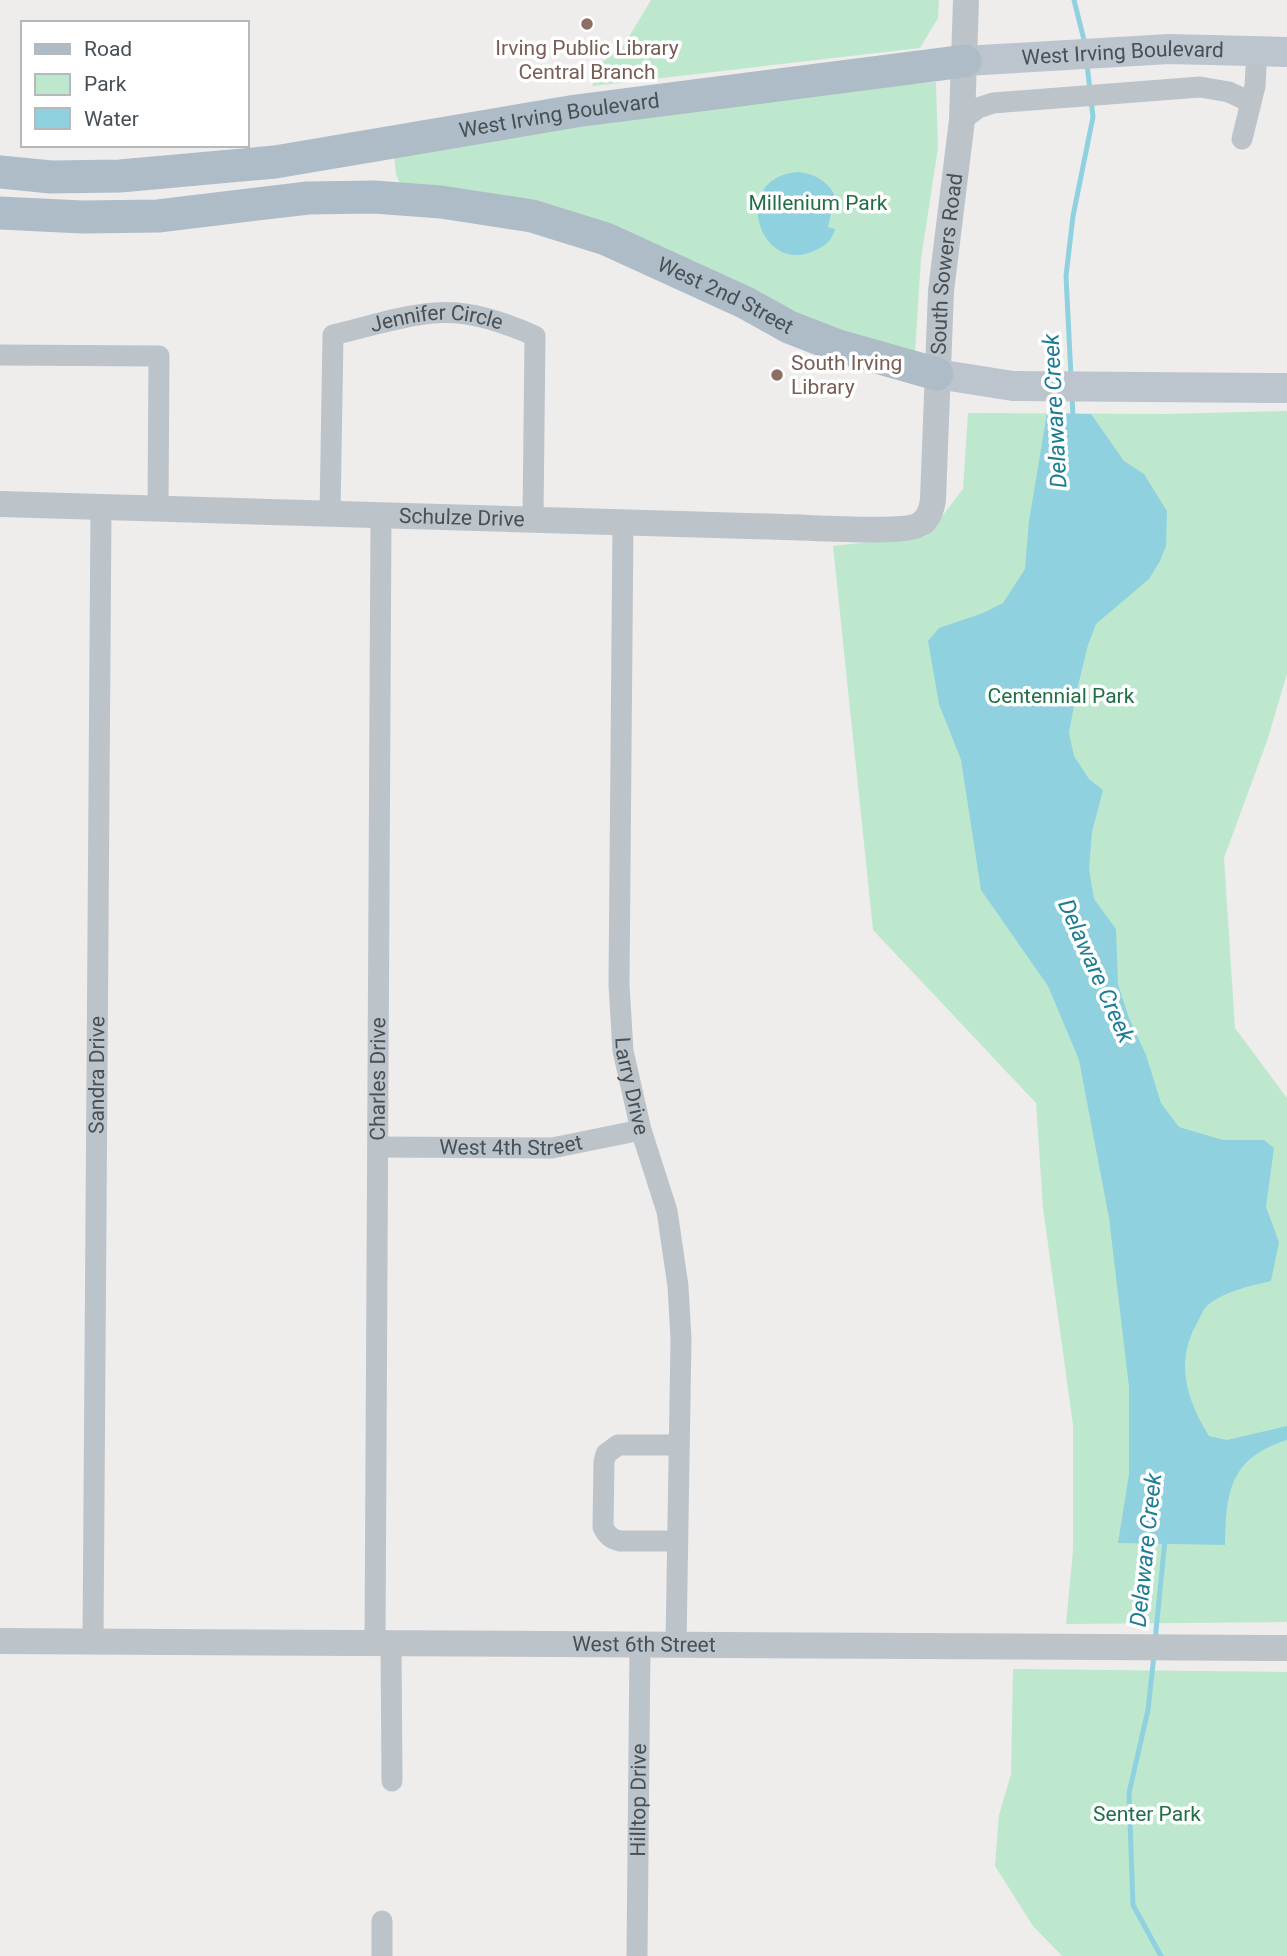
<svg xmlns="http://www.w3.org/2000/svg" width="1287" height="1956" font-family="Roboto,sans-serif">
  <rect width="100%" height="100%" fill="#efecec"/>
  <!-- green -->
  <g fill="#bee8ce">
    <polygon points="651,0 939,0 938,18 920,48 593,86 592,70 624,45"/>
    <polygon points="936,82 938,148 921,259 915,352 854,336 401,186 396,174 394,156 400,152 862,88"/>
    <polygon points="1287,411 1287,674 1267,741 1224,858 1235,1028 1287,1098 1287,1622 1066,1624 1073,1550 1073,1425 1043,1208 1036,1103 873,930 833,546 927,536 963,489 968,413 1164,414"/>
    <polygon points="1013,1669 1287,1672 1287,1956 1062,1956 1033,1926 995,1866 999,1815 1011,1774"/>
  </g>
  <!-- water -->
  <g fill="#90d1e0">
    <path d="M 798,172 C 820,174 835,187 839,208 L 832,209 L 828,227 L 835,229 C 833,238 827,245 818,249 C 760,281 727,177 798,172 Z"/>
    <path d="M 1047,413 L 1091,414 L 1124,461 L 1144,474 L 1167,511 L 1166,546 L 1160,561 L 1149,579 L 1096,624 L 1088,645 L 1076,694 L 1069,733 L 1074,756 L 1089,779 L 1103,790 L 1092,832 L 1089,869 L 1094,899 L 1116,929 L 1118,984 L 1129,1018 L 1146,1055 L 1161,1103 L 1179,1127 L 1223,1140 L 1264,1140 L 1274,1148 L 1266,1207 L 1279,1242 L 1271,1281 C 1250,1286 1220,1292 1205,1308 C 1202,1312 1200,1318 1197,1323 C 1175,1362 1186,1399 1209,1436 L 1227,1440 L 1287,1426 L 1287,1440 C 1230,1458 1226,1491 1225,1545 L 1118,1543 L 1129,1474 L 1129,1387 L 1109,1218 L 1079,1060 L 1048,986 L 981,890 L 961,760 L 939,704 L 928,641 L 939,628 L 983,613 L 1003,603 L 1025,569 L 1029,521 Z"/>
  </g>
  <g fill="none" stroke-linecap="round" stroke-linejoin="round">
    <!-- stream -->
    <g stroke="#90d1e0" stroke-width="5">
      <polyline points="1074,0 1085,44"/>
      <polyline points="1087,65 1090,90"/>
      <polyline points="1071,377 1066,276 1073,216 1093,117 1091,99"/>
      <polyline points="1072,394 1073,419"/>
      <polyline points="1155,1641 1165,1540"/>
      <polyline points="1154,1655 1148,1710 1129,1793 1133,1905 1161,1956"/>
    </g>
    <!-- minor -->
    <g stroke="#bcc4ca" stroke-width="21">
      <polyline points="962,120 978,108 993,103 1200,87 1229,92 1250,102"/>
      <polyline points="1242,139 1255,86 1257,51"/>
      <polyline points="0,355 159,356 158,508"/>
      <path id="s1" d="M 330,514 L 333,335 C 364,328 403,315 434,313 C 469,310 503,322 535,336 L 533,519"/>
      <path id="s2" d="M 623,522 L 619,985 L 623,1051 L 641,1130 L 667,1211 L 678,1286 L 681,1339 L 676,1645"/>
      <path id="s3" d="M 378,1147 L 552,1148 L 641,1130"/>
      <path d="M 677,1541 L 620,1541 C 611,1539 607,1535 603,1527 L 604,1462 L 606,1454 L 618,1445 L 679,1445"/>
      <path id="s4" d="M 93,1642 L 101,507"/>
      <path id="s5" d="M 375,1643 L 381,515"/>
      <polyline points="391,1643 392,1781"/>
      <polyline points="382,1956 382,1921"/>
      <path id="s6" d="M 637,1956 L 640,1645"/>
    </g>
    <!-- tertiary -->
    <g stroke="#bcc4ca" stroke-width="26">
      <path id="s7" d="M 0,504 L 784,527 C 807,527 908,535 922,523 C 930,517 932,508 933,499 L 941,291 L 962,120 L 966,0"/>
      <path id="s8" d="M 0,1641 L 1287,1648"/>
    </g>
    <!-- secondary -->
    <g stroke="#bcc5ce" stroke-width="30">
      <path id="s9" d="M 965,61 L 1169,49 L 1287,52"/>
      <polyline points="937,374 1013,386 1287,388"/>
    </g>
    <!-- primary -->
    <g stroke="#aebcc8" stroke-width="33">
      <path id="s10" d="M 0,172 L 51,177 L 120,176 L 275,162 L 576,111 L 965,61"/>
      <path id="s11" d="M 0,213 L 82,217 L 158,216 L 308,198 L 374,197 L 441,202 L 532,216 L 606,239 L 746,303 L 789,327 L 838,346 L 937,374"/>
    </g>
  </g>
  <!-- markers -->
  <g fill="#8d6e63" stroke="#fff" stroke-width="2.5">
    <circle cx="587" cy="24" r="7"/>
    <circle cx="777" cy="375" r="7"/>
  </g>
  <g text-anchor="middle" dominant-baseline="central" stroke-width="7" stroke-linejoin="round" paint-order="stroke">
    <!-- education labels -->
    <g font-size="21" fill="#785e54" stroke="#fff">
      <text x="587" y="48">Irving Public Library<tspan x="587" dy="24">Central Branch</tspan></text>
      <text x="791" y="363" text-anchor="start">South Irving<tspan x="791" dy="24">Library</tspan></text>
    </g>
    <!-- street labels -->
    <g font-size="21" fill="#474f57" stroke="#fff">
      <text stroke="none"><textPath href="#s9" startOffset="158">West Irving Boulevard</textPath></text>
      <text stroke="none"><textPath href="#s10" startOffset="564">West Irving Boulevard</textPath></text>
      <text stroke="none"><textPath href="#s7" startOffset="1186">South Sowers Road</textPath></text>
      <text stroke="none"><textPath href="#s11" startOffset="744">West 2nd Street</textPath></text>
      <text stroke="none"><textPath href="#s1" startOffset="285">Jennifer Circle</textPath></text>
      <text stroke="none"><textPath href="#s7" startOffset="462">Schulze Drive</textPath></text>
      <text stroke="none"><textPath href="#s4" startOffset="567">Sandra Drive</textPath></text>
      <text stroke="none"><textPath href="#s5" startOffset="564">Charles Drive</textPath></text>
      <text stroke="none"><textPath href="#s2" startOffset="565">Larry Drive</textPath></text>
      <text stroke="none"><textPath href="#s3" startOffset="133">West 4th Street</textPath></text>
      <text stroke="none"><textPath href="#s8" startOffset="644">West 6th Street</textPath></text>
      <text stroke="none"><textPath href="#s6" startOffset="156">Hilltop Drive</textPath></text>
    </g>
    <!-- park labels -->
    <g font-size="21" fill="#216f47" stroke="#fff">
      <text x="818" y="203">Millenium Park</text>
      <text x="1061" y="696">Centennial Park</text>
      <text x="1147" y="1814">Senter Park</text>
    </g>
    <!-- water labels -->
    <g font-size="23" font-style="italic" fill="#1c7d95" stroke="#fff">
      <text transform="translate(1055 411) rotate(-93)">Delaware Creek</text>
      <text transform="translate(1096 971) rotate(66)">Delaware Creek</text>
      <text transform="translate(1146 1550) rotate(-84)">Delaware Creek</text>
    </g>
  </g>
  <!-- legend -->
  <rect x="21" y="21" width="228" height="126" fill="#ffffff" stroke="#b5b9bc" stroke-width="2"/>
  <rect x="35" y="44" width="35" height="10" fill="#aebcc8" stroke="#b5b9bc" stroke-width="2"/>
  <text x="84" y="56" font-size="21" fill="#474f57">Road</text>
  <rect x="35" y="74" width="35" height="21" fill="#bee8ce" stroke="#b5b9bc" stroke-width="2"/>
  <text x="84" y="91" font-size="21" fill="#474f57">Park</text>
  <rect x="35" y="108" width="35" height="21" fill="#90d1e0" stroke="#b5b9bc" stroke-width="2"/>
  <text x="84" y="126" font-size="21" fill="#474f57">Water</text>
</svg>
